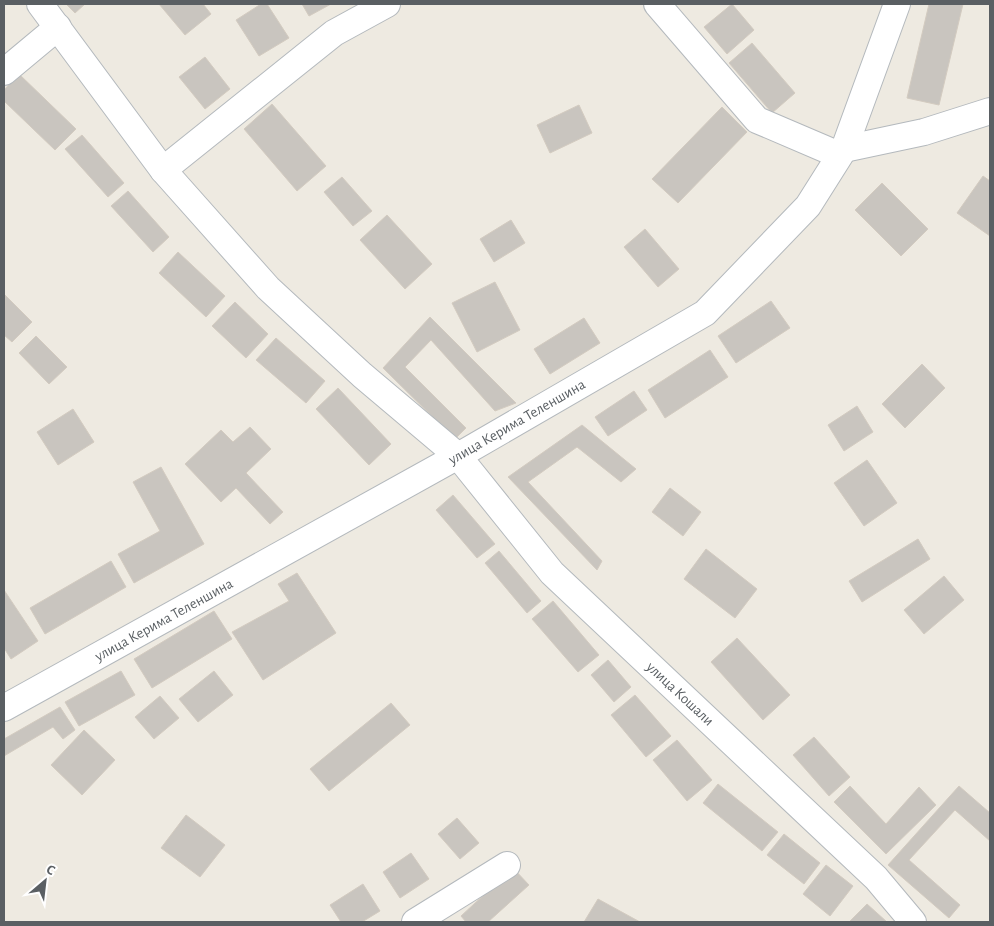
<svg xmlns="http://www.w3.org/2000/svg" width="994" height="926" font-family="'Alegreya Sans',sans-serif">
  <rect width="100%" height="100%" fill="#eeeae1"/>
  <!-- building -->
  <g fill="#c9c5bf" stroke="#d3cbc0">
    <polygon points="66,4 85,4 75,13"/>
    <polygon points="159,4 203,4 211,14 185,35"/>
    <polygon points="261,4 267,4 289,38 259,56 236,20"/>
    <polygon points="302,4 331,4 309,16"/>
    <polygon points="732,4 754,30 727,54 704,27"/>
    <polygon points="929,4 963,4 939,105 907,98"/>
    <polygon points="752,43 795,93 772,113 729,63"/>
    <polygon points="205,57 230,89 205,109 179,77"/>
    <polygon points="19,74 76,129 55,150 4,101 4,90"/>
    <polygon points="272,104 326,166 297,191 244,129"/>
    <polygon points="579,105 592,133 550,153 537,125"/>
    <polygon points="722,107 747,132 678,203 652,179"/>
    <polygon points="82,135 124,183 108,197 65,149"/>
    <polygon points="983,176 990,181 990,236 957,213"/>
    <polygon points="342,177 372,211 353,226 324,192"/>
    <polygon points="882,183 928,229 901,256 855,210"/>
    <polygon points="128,191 169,237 153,252 111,206"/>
    <polygon points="387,215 432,264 405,289 360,240"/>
    <polygon points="511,220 525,243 494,262 480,239"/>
    <polygon points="645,229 679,269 658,287 624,247"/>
    <polygon points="178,252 225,296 206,317 159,273"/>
    <polygon points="495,282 520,330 477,352 452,303"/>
    <polygon points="5,295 32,322 12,342 4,335"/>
    <polygon points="771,301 790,328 736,363 718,336"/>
    <polygon points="235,302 268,334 246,358 212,326"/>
    <polygon points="430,317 516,403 495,411 431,340 405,367 466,428 455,439 383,368"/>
    <polygon points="584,318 600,343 550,374 534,349"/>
    <polygon points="36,336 67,367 49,384 19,353"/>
    <polygon points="276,338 325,381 306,403 256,360"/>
    <polygon points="710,350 728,377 665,418 648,390"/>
    <polygon points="922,364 945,388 905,428 882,404"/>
    <polygon points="338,388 391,444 369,465 316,409"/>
    <polygon points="634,391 647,410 608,436 595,417"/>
    <polygon points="857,406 873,432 844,451 828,425"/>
    <polygon points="73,409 94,442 58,465 37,432"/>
    <polygon points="582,425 636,469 621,482 577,447 528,482 602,561 597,570 508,477"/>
    <polygon points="250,427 271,449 246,473 283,512 270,524 236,488 221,502 185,464 221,430 233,442"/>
    <polygon points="867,460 897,503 864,526 834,483"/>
    <polygon points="161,467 204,544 134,583 118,554 160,531 133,482"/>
    <polygon points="670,488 701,512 683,536 652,512"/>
    <polygon points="453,495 495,544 477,558 436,510"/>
    <polygon points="918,539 930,559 862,602 849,581"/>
    <polygon points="706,549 757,589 735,618 684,579"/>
    <polygon points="499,551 541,601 527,613 485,563"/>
    <polygon points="111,561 126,587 45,634 30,608"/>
    <polygon points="297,573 336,633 263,680 232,632 289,601 278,584"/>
    <polygon points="944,576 964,600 924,634 904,610"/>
    <polygon points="4,590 38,641 11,659 4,648"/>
    <polygon points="553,601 599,655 578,672 532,619"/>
    <polygon points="214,611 232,639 152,688 134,659"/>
    <polygon points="737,638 790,695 763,720 711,662"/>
    <polygon points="608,660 631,687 614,702 591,675"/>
    <polygon points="121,671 135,695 79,726 65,702"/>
    <polygon points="214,671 233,695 198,722 179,699"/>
    <polygon points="635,695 671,736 646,757 611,715"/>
    <polygon points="160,696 179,718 154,739 135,717"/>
    <polygon points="391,703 410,725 329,791 310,769"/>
    <polygon points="60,707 75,730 63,739 53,727 4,756 4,739"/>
    <polygon points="84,730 115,760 82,795 51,765"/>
    <polygon points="814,737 850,777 829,796 793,755"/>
    <polygon points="677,740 712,780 687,801 653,760"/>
    <polygon points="718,784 778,832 762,851 703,803"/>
    <polygon points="850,786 886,824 919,787 936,805 886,854 834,802"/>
    <polygon points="959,786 990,813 990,841 955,810 909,860 960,905 949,918 888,865"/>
    <polygon points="186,815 225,845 200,877 161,848"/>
    <polygon points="457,818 479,843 460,859 438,834"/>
    <polygon points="784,834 820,863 804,884 767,855"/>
    <polygon points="411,853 429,879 400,898 383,872"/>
    <polygon points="826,865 853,886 830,916 803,894"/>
    <polygon points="513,868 529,885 488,922 466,922 461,916"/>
    <polygon points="363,884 380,911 362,922 341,922 330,905"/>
    <polygon points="598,899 640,922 584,922"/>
    <polygon points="867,904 887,922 849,922"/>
  </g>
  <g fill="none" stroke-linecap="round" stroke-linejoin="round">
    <!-- minor casing -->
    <g stroke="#b4b9bd" stroke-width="28">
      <g id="minor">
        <polyline points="40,4 163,170 268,288 362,375 458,456 552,573 876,878 913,922"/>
        <polyline points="657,4 757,120 839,155"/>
        <polyline points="4,72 58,27"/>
        <polyline points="844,149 924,132 990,111"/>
        <polyline points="163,170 334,33 387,4"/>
        <polyline points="4,708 458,456 705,313 808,206 844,149 897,4"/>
        <polyline points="415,922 507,865"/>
      </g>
    </g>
    <!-- minor -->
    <use href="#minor" stroke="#fff" stroke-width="26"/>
  </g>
  <g text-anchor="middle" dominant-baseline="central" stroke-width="5" stroke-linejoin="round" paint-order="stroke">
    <!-- street labels -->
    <g font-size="15" fill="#5a5f63" stroke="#fff">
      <text transform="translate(517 422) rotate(-30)">улица Керима Теленшина</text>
      <text transform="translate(164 620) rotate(-29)">улица Керима Теленшина</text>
      <text transform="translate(680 694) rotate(43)">улица Кошали</text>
    </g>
  </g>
  <!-- border -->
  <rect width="994" height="926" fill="none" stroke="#5a5f63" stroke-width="10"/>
  <!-- north arrow -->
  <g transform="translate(45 881) rotate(28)" stroke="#ffffff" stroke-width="4" paint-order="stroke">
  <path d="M0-4L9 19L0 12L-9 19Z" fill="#5a5f63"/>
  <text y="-8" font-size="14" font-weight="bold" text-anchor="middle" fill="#5a5f63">С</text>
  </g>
</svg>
